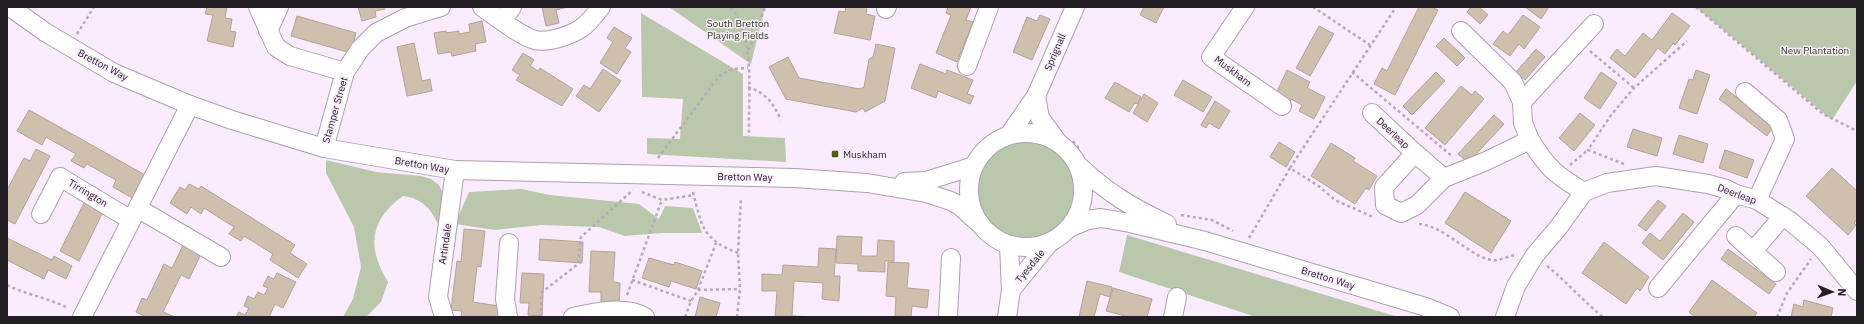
<svg xmlns="http://www.w3.org/2000/svg" width="1864" height="324" font-family="'IBM Plex Sans',sans-serif">
  <rect width="100%" height="100%" fill="#fbebfe"/>
  <!-- green -->
  <g fill="#b9c7ab">
    <polygon points="669,7 765,7 751,64"/>
    <polygon points="1696,7 1857,7 1857,81 1832,120"/>
    <polygon points="641,13 743,74 743,136 785,138 786,162 647,154 647,138 680,139 683,99 642,97"/>
    <circle cx="1026" cy="190" r="57"/>
    <path d="M 326,160 L 376,172 L 421,176 L 431,179 L 439,185 L 444,195 L 439,226 C 431,209 422,198 403,196 C 369,220 367,248 388,282 L 381,302 L 366,317 L 343,317 L 353,299 L 361,267 L 354,227 L 326,173 Z"/>
    <polygon points="521,189 550,195 639,204 659,219 665,206 693,208 702,233 661,233 625,236 599,227 541,225 495,230 455,224 469,192"/>
    <polygon points="1127,235 1398,317 1256,317 1119,272"/>
  </g>
  <!-- building -->
  <g fill="#cfc0ae" stroke="#b2a392">
    <polygon points="207,7 227,7 225,18 232,19 230,31 236,32 233,47 207,41 213,15 205,14"/>
    <polygon points="358,7 384,7 385,9 375,11 376,17 362,21"/>
    <polygon points="542,7 568,7 556,10 559,23 546,26"/>
    <polygon points="846,7 867,7 866,14 875,16 870,40 834,33 839,11 845,12"/>
    <polygon points="948,7 971,7 966,20 973,22 957,62 936,53 951,15 946,13"/>
    <polygon points="1144,7 1164,7 1156,23 1140,15"/>
    <polygon points="1419,7 1431,7 1438,10 1395,95 1374,84 1382,68 1387,71"/>
    <polygon points="1471,7 1479,7 1488,15 1480,24 1467,12"/>
    <polygon points="1525,7 1549,7 1541,19"/>
    <polygon points="1672,13 1690,26 1675,45 1673,43 1665,54 1658,48 1635,78 1610,58 1617,49 1625,56 1643,33 1652,40"/>
    <polygon points="1040,15 1050,19 1032,60 1013,52 1027,17 1037,21"/>
    <polygon points="1523,15 1540,27 1524,49 1519,44 1510,56 1493,44 1503,31 1508,35"/>
    <polygon points="297,16 356,33 351,53 291,36"/>
    <polygon points="482,21 486,42 475,44 476,51 452,56 451,52 438,54 434,33 446,31 446,33 459,31 459,34 470,32 469,24"/>
    <polygon points="1319,26 1334,34 1310,76 1296,68"/>
    <polygon points="614,27 632,38 625,48 631,52 617,74 600,63 613,42 607,38"/>
    <polygon points="1444,38 1465,58 1457,66 1436,46"/>
    <polygon points="414,43 422,81 430,79 432,91 407,96 397,47"/>
    <polygon points="876,44 895,48 885,101 865,112 863,108 856,112 786,99 769,67 788,57 799,78 860,89 864,87 869,59 873,57"/>
    <polygon points="1536,49 1545,57 1525,80 1516,72"/>
    <polygon points="523,53 534,60 530,66 538,71 540,68 573,89 562,106 516,80 520,75 512,70"/>
    <polygon points="920,64 946,74 947,70 973,80 967,94 974,96 970,104 938,91 936,98 911,88"/>
    <polygon points="603,69 621,81 599,112 576,96 584,85 590,89"/>
    <polygon points="1287,70 1310,82 1307,88 1325,97 1314,119 1299,111 1302,105 1291,99 1289,103 1275,96"/>
    <polygon points="1696,70 1710,75 1697,114 1679,108 1689,79 1693,80"/>
    <polygon points="1436,72 1445,81 1412,115 1403,106"/>
    <polygon points="1601,72 1617,83 1600,109 1584,98"/>
    <polygon points="1183,80 1212,97 1203,112 1174,95"/>
    <polygon points="1115,82 1141,97 1137,104 1135,103 1129,112 1105,98"/>
    <polygon points="1461,86 1472,95 1475,91 1484,99 1445,145 1425,128"/>
    <polygon points="1726,89 1774,126 1767,136 1719,99"/>
    <polygon points="1144,94 1158,103 1147,122 1133,113"/>
    <polygon points="1215,101 1230,111 1219,129 1209,123 1206,128 1201,125"/>
    <polygon points="29,110 147,176 134,199 113,187 116,180 87,164 84,168 71,161 76,154 46,137 42,145 17,131"/>
    <polygon points="1580,113 1595,125 1574,151 1559,138"/>
    <polygon points="1494,115 1504,124 1468,163 1458,154"/>
    <polygon points="1633,129 1662,138 1657,156 1627,147"/>
    <polygon points="1679,135 1708,144 1703,163 1673,154"/>
    <polygon points="1279,142 1295,152 1286,167 1270,157"/>
    <polygon points="1331,143 1355,158 1353,161 1377,176 1369,190 1366,188 1355,204 1311,176"/>
    <polygon points="36,149 50,156 15,224 7,220 7,190 24,158 30,161"/>
    <polygon points="1725,150 1754,160 1747,178 1719,168"/>
    <polygon points="1832,168 1857,191 1857,220 1854,223 1856,225 1848,235 1806,196"/>
    <polygon points="189,184 199,189 201,186 295,245 290,253 307,264 298,278 270,260 273,254 244,236 241,241 229,234 234,227 204,208 201,214 191,207 187,214 170,203 180,187 185,190"/>
    <polygon points="1465,192 1511,221 1491,253 1445,223"/>
    <polygon points="1658,200 1666,206 1646,231 1638,225"/>
    <polygon points="85,201 104,210 79,261 60,251"/>
    <polygon points="1683,213 1694,222 1663,260 1642,243 1650,233 1660,241"/>
    <polygon points="464,229 485,231 481,267 477,266 473,302 505,307 503,317 461,317 462,311 451,310 457,261 461,262"/>
    <polygon points="837,236 862,237 861,256 877,256 878,240 894,241 894,261 885,261 885,272 858,271 858,264 836,263"/>
    <polygon points="7,238 52,260 54,256 72,266 66,279 48,270 44,279 7,260"/>
    <polygon points="540,239 583,242 582,263 539,260"/>
    <polygon points="1604,242 1649,277 1640,291 1637,288 1626,304 1582,273"/>
    <polygon points="184,243 202,252 189,279 181,275 163,312 175,317 146,317 136,312 142,298 147,300 164,264 172,268"/>
    <polygon points="819,248 836,249 834,276 840,276 839,301 822,299 823,283 794,281 792,316 815,317 775,317 777,291 762,291 762,274 782,275 783,265 818,267"/>
    <polygon points="1728,249 1776,284 1769,294 1721,259"/>
    <polygon points="591,251 615,252 613,282 620,283 619,304 601,303 601,292 589,292"/>
    <polygon points="649,258 674,265 675,262 702,271 696,289 671,281 669,287 642,278"/>
    <polygon points="888,262 909,263 907,288 929,290 927,308 912,306 911,317 895,317 896,297 886,296"/>
    <polygon points="277,273 296,282 283,308 275,304 269,317 236,317 239,312 245,315 249,308 244,306 248,296 254,299 258,292 264,295 268,288 263,286 268,276 274,279"/>
    <polygon points="522,273 544,274 542,316 528,315 529,303 520,303"/>
    <polygon points="1712,280 1757,313 1754,317 1695,317 1689,312"/>
    <polygon points="1087,281 1112,287 1110,297 1100,294 1094,317 1079,317"/>
    <polygon points="1113,288 1152,299 1147,317 1129,317 1106,311"/>
    <polygon points="700,297 720,303 716,317 695,317"/>
    <polygon points="1804,300 1833,308 1831,317 1791,317 1794,304 1803,307"/>
  </g>
  <g fill="none" stroke-linecap="round" stroke-linejoin="round">
    <!-- minor casing -->
    <g stroke="#ae9fb0" stroke-width="20">
      <g id="minor">
        <polyline points="10,7 45,32 114,73 190,105 232,120 324,148 455,170 795,178 867,183 926,193 951,201 960,206 980,224"/>
        <polyline points="258,7 276,47 290,56 345,72"/>
        <path d="M 482,7 C 495,16 520,36 535,40 C 547,43 569,36 580,29 C 588,24 595,15 601,7"/>
        <polyline points="1245,7 1211,57 1282,106"/>
        <polyline points="886,9 887,7"/>
        <polyline points="502,21 512,7"/>
        <polyline points="268,31 279,7"/>
        <polyline points="1461,31 1513,82 1522,102 1523,123 1530,140"/>
        <polyline points="967,66 989,7"/>
        <polyline points="1745,92 1778,120 1785,139 1757,200"/>
        <polyline points="1036,96 1040,118 1057,141"/>
        <polyline points="1522,102 1594,24"/>
        <polyline points="1372,113 1415,153"/>
        <circle cx="1026" cy="190" r="57"/>
        <polyline points="1009,135 1036,96 1075,7"/>
        <polyline points="324,148 345,72 360,49 376,33 405,18 441,7"/>
        <path d="M 1079,166 C 1108,193 1131,207 1167,224"/>
        <path d="M 1444,178 L 1415,153 L 1384,187 L 1385,205 L 1401,213 L 1417,205 L 1444,178 L 1484,162 L 1530,140 C 1548,169 1556,175 1584,192"/>
        <polyline points="904,182 926,181 974,166"/>
        <polyline points="139,209 221,257"/>
        <polyline points="41,214 60,177 131,220"/>
        <polyline points="1069,228 1088,220 1101,218 1130,223 1205,241 1426,307 1450,317"/>
        <polyline points="1736,236 1776,272"/>
        <polyline points="1753,251 1783,216"/>
        <polyline points="1658,288 1736,194"/>
        <polyline points="1011,290 1050,242"/>
        <polyline points="82,317 190,105"/>
        <polyline points="444,317 438,297 455,170"/>
        <polyline points="508,317 505,299 509,243"/>
        <path d="M 573,317 C 595,312 626,305 645,317"/>
        <polyline points="948,317 951,258"/>
        <polyline points="1007,317 1011,290 1009,245"/>
        <polyline points="1173,317 1177,297"/>
        <polyline points="1505,317 1516,286 1535,255 1558,228 1584,192 1607,183 1656,176 1708,184 1726,189 1736,194 1757,200 1790,221 1820,246 1857,291"/>
      </g>
    </g>
    <!-- path -->
    <g stroke="#b6a9b8" stroke-width="2.5" stroke-dasharray="3 3" stroke-linecap="butt">
      <path d="M 731,7 C 756,40 748,96 749,136"/>
      <polyline points="1313,7 1370,45"/>
      <polyline points="1696,7 1823,114 1857,131"/>
      <polyline points="77,34 94,7"/>
      <polyline points="748,50 755,37 765,7"/>
      <polyline points="1590,51 1634,88"/>
      <polyline points="1352,72 1453,157"/>
      <path d="M 748,87 C 766,93 773,103 781,120"/>
      <polyline points="1073,141 1080,150"/>
      <polyline points="658,158 719,76 732,69 748,68"/>
      <polyline points="1624,164 1588,150 1611,115 1634,88 1687,41"/>
      <polyline points="1570,165 1588,150"/>
      <polyline points="1290,168 1396,7"/>
      <polyline points="642,192 662,200 694,195"/>
      <path d="M 693,192 C 702,227 702,239 738,253"/>
      <polyline points="1181,215 1212,220 1233,231"/>
      <path d="M 1419,224 C 1447,226 1475,263 1497,260 C 1503,259 1509,256 1515,255"/>
      <polyline points="1249,238 1290,168 1320,187 1335,200 1373,217"/>
      <path d="M 1547,266 C 1567,282 1583,301 1603,317"/>
      <polyline points="632,280 691,301"/>
      <path d="M 7,285 C 27,295 49,298 68,308"/>
      <polyline points="698,290 716,243"/>
      <polyline points="627,295 662,200"/>
      <polyline points="541,317 541,293 578,264 581,237 633,190"/>
      <polyline points="685,317 691,301 698,290 740,289"/>
      <polyline points="737,317 740,289 738,253 741,198"/>
      <polyline points="1777,317 1787,293 1811,259"/>
    </g>
    <!-- minor -->
    <use href="#minor" stroke="#fff" stroke-width="18"/>
  </g>
  <!-- markers -->
  <rect fill="#4a610e" stroke="#fbebfe" stroke-width="1.5" x="831" y="150" width="8" height="8" rx="2"/>
  <g text-anchor="middle" dominant-baseline="central" stroke-width="3" stroke-linejoin="round" paint-order="stroke">
    <!-- park labels -->
    <g font-size="10" fill="#2d420f" stroke="#fbebfe">
      <text x="738" y="23">South Bretton<tspan x="738" dy="12">Playing Fields</tspan></text>
      <text x="1815" y="50">New Plantation</text>
    </g>
    <!-- street labels -->
    <g font-size="10" fill="#231d24" stroke="#fbebfe">
      <text transform="translate(1055 52) rotate(-67)">Sprignall</text>
      <text transform="translate(103 65) rotate(28)">Bretton Way</text>
      <text transform="translate(1233 71) rotate(37)">Muskham</text>
      <text transform="translate(335 110) rotate(-74)">Stamper Street</text>
      <text transform="translate(1393 133) rotate(43)">Deerleap</text>
      <text transform="translate(422 165) rotate(10)">Bretton Way</text>
      <text transform="translate(745 177) rotate(1)">Bretton Way</text>
      <text transform="translate(88 193) rotate(31)">Tirrington</text>
      <text transform="translate(1737 194) rotate(20)">Deerleap</text>
      <text transform="translate(445 244) rotate(-82)">Artindale</text>
      <text transform="translate(1030 266) rotate(-51)">Tyesdale</text>
      <text transform="translate(1328 278) rotate(17)">Bretton Way</text>
    </g>
    <!-- poi labels -->
    <g font-size="10" fill="#231d24" stroke="#fbebfe" text-anchor="start">
      <text x="843" y="154">Muskham</text>
    </g>
  </g>
  <!-- border -->
  <rect width="1864" height="324" fill="none" stroke="#231d24" stroke-width="16"/>
  <!-- north arrow -->
  <g transform="translate(1832 292) rotate(92)" stroke="#fbebfe" stroke-width="3" paint-order="stroke">
  <path d="M0-3L7 15L0 10L-7 15Z" fill="#231d24"/>
  <text y="-6" font-size="11" font-weight="bold" text-anchor="middle" fill="#231d24">N</text>
  </g>
</svg>
